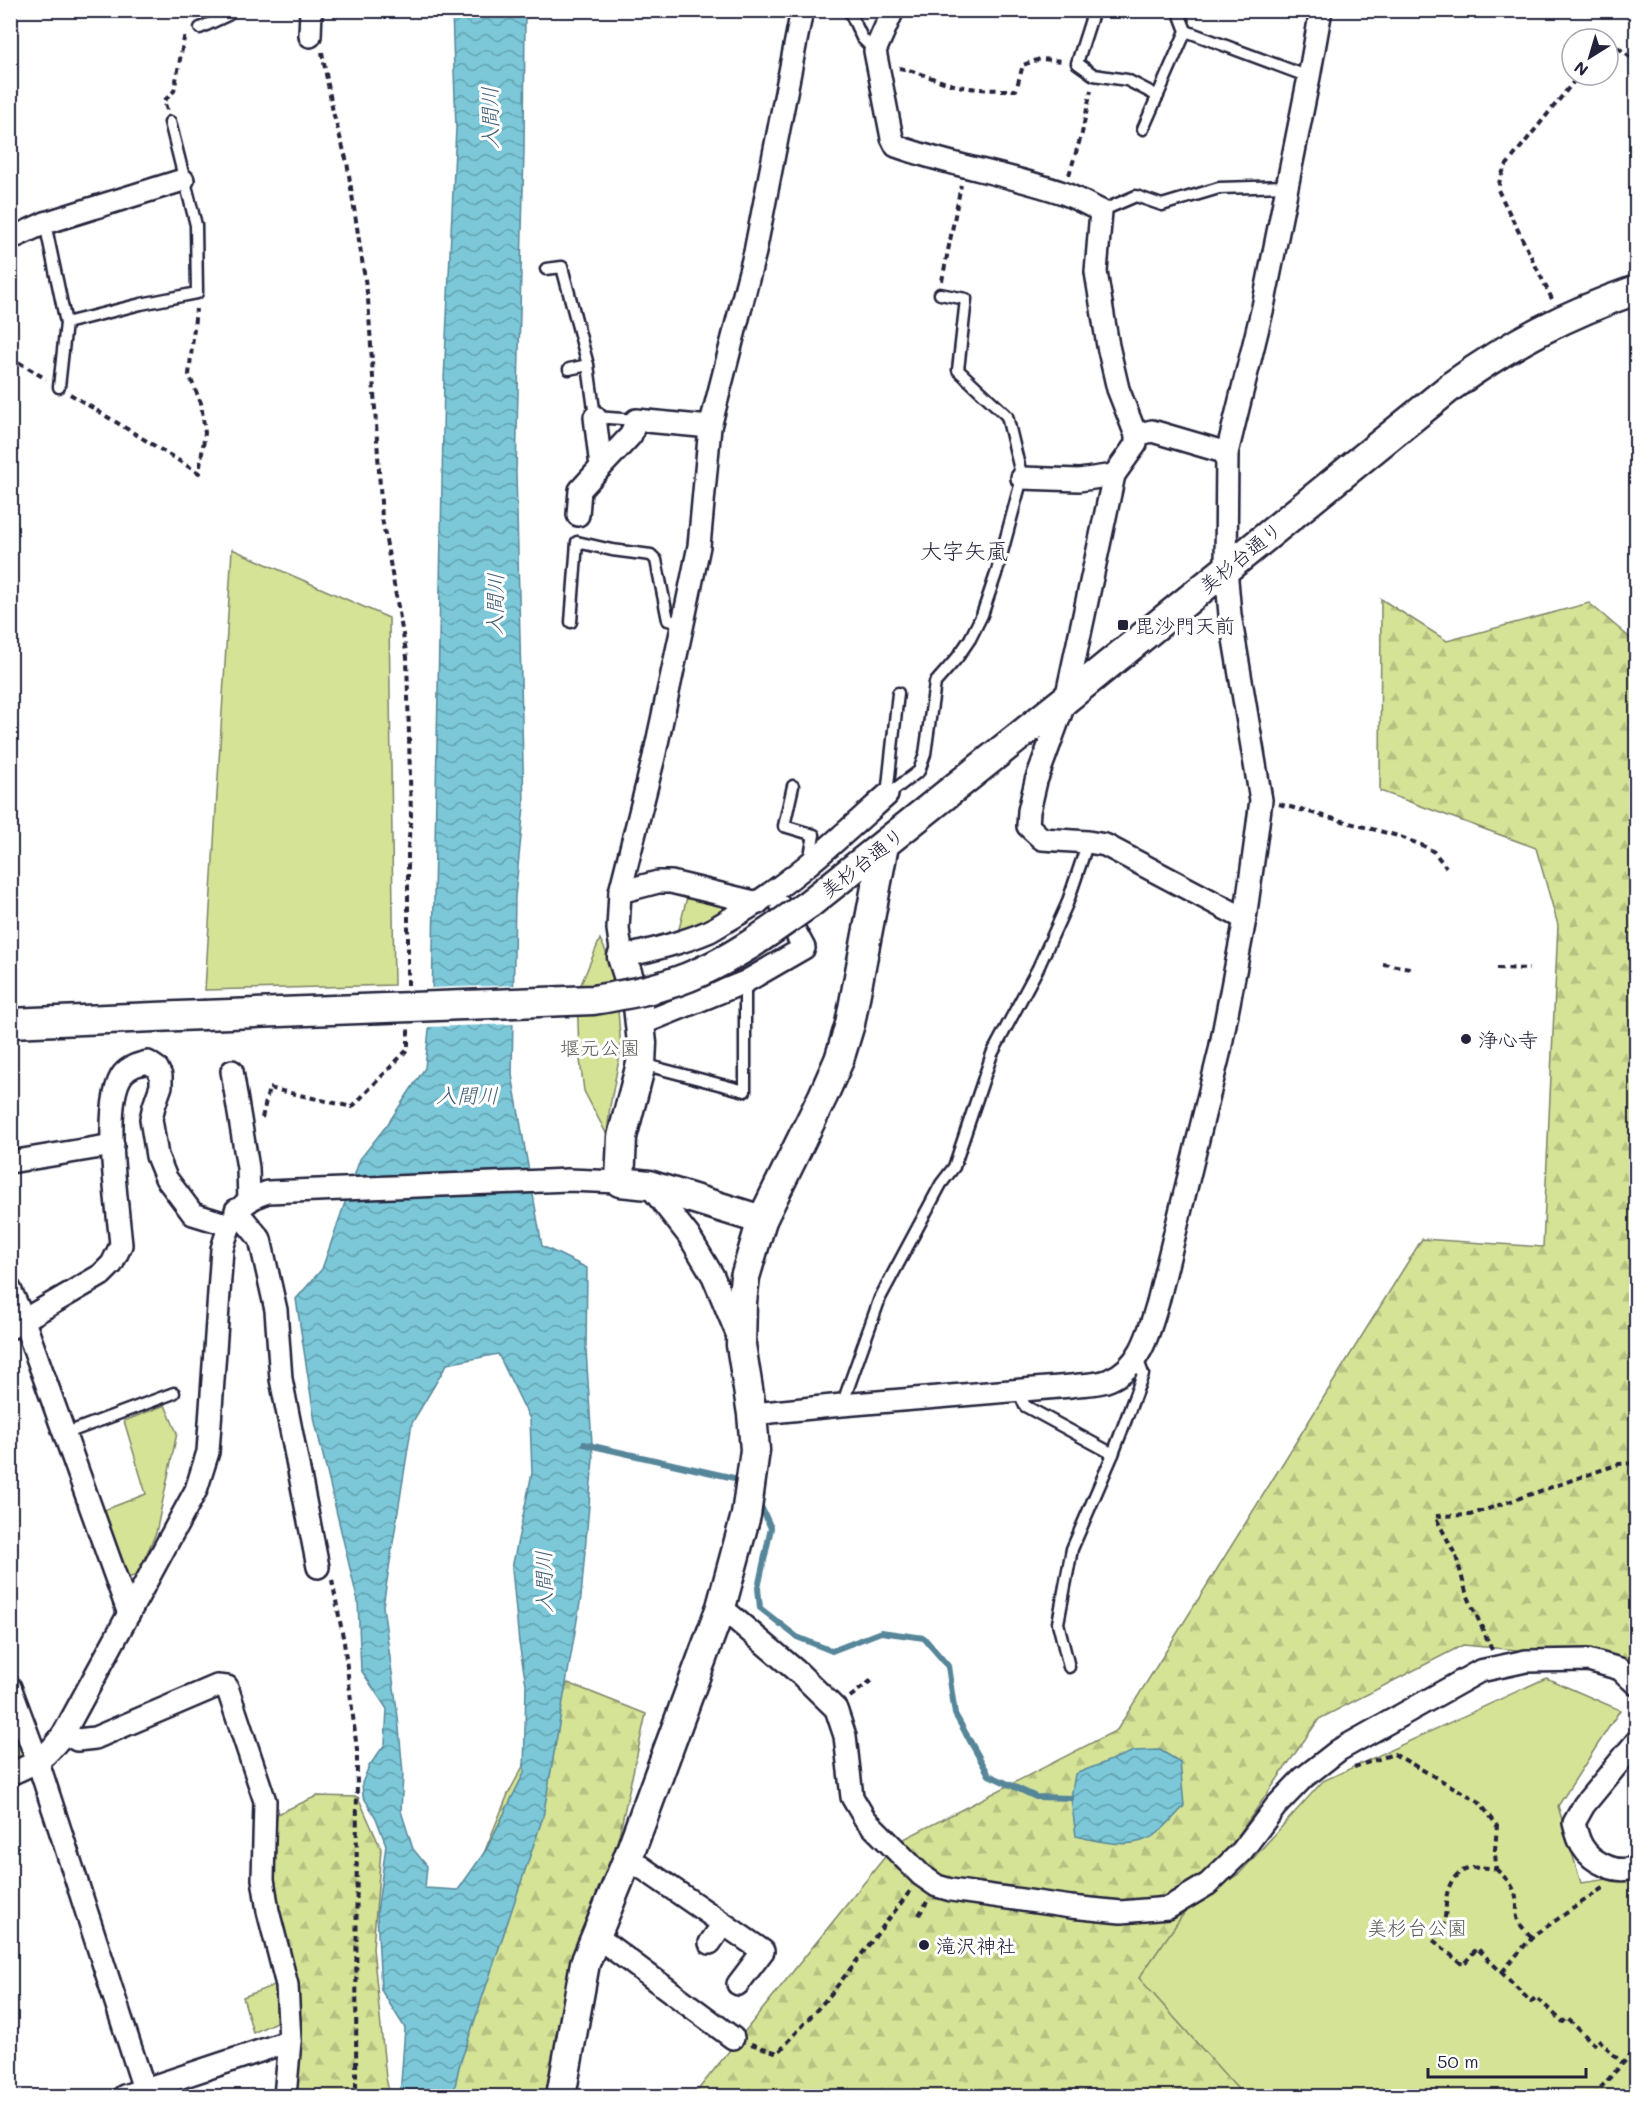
<svg xmlns="http://www.w3.org/2000/svg" width="1647" height="2107" font-family="Mali,'Klee One',sans-serif">
  <defs>
    <pattern id="forest-firs" width="22" height="20" patternUnits="userSpaceOnUse" patternTransform="scale(1.5)"><rect width="22" height="20" fill="#d5e396"/><path d="M5 1l3.5 6h-7zM16 11l3.5 6h-7z" fill="#b7c282"/></pattern>
    <pattern id="water-waves" width="16" height="10" patternUnits="userSpaceOnUse" patternTransform="scale(1.5)"><rect width="16" height="10" fill="#7bc8d8"/><path d="M0 5q4-4 8 0t8 0" fill="none" stroke="#64a2b0"/></pattern>
  </defs>
  <rect width="100%" height="100%" fill="#fff"/>
  <filter id="ink" filterUnits="userSpaceOnUse"><feTurbulence type="fractalNoise" baseFrequency=".0167" numOctaves="2"/><feDisplacementMap in="SourceGraphic" scale="12" xChannelSelector="R" yChannelSelector="G"/><feConvolveMatrix kernelMatrix="1 2 1 2 8 2 1 2 1" color-interpolation-filters="sRGB"/></filter>
  <g filter="url(#ink)">
    <!-- green -->
    <g fill="#d5e396" stroke="#7c8268" stroke-width="1.5">
      <polygon points="232,549 389,618 394,985 205,990"/>
      <polygon points="687,897 739,907 678,933"/>
      <polygon points="600,939 615,971 621,1049 610,1106 607,1135 584,1091 579,1052 577,994"/>
      <polygon points="165,1405 177,1433 156,1533 137,1575 121,1580 102,1511 146,1494 124,1421"/>
      <polygon points="1546,1678 1620,1710 1558,1806 1581,1883 1636,1875 1636,2096 841,2096 1166,1918 1239,1874 1323,1781"/>
      <polygon points="10,1718 26,1754 11,1760"/>
      <polygon points="277,1984 276,2022 253,2033 243,1997"/>
    </g>
    <!-- forest -->
    <g fill="url(#forest-firs)" stroke="#7c8268" stroke-width="1.5">
      <polygon points="1381,599 1447,641 1589,603 1636,643 1636,1661 1463,1645 1319,1719 1139,1978 1244,2096 693,2096 896,1843 1117,1730 1422,1239 1543,1247 1558,925 1536,848 1380,791"/>
      <polygon points="568,1683 646,1714 561,2096 447,2096 467,1895 508,1794"/>
      <polygon points="317,1796 358,1797 381,1849 373,1948 386,2078 390,2096 293,2096 301,2030 281,1941 270,1877 277,1814"/>
    </g>
    <!-- water -->
    <g fill="url(#water-waves)" stroke="#578699" stroke-width="1.5" fill-rule="evenodd">
      <path d="M 452,11 L 525,11 L 524,150 L 516,472 L 524,806 L 515,897 L 512,1075 L 542,1246 L 587,1268 L 586,1350 L 593,1459 L 581,1597 L 543,1817 L 459,2067 L 453,2096 L 400,2096 L 405,2028 L 381,1990 L 377,1913 L 386,1845 L 376,1818 L 363,1796 L 362,1783 L 369,1766 L 385,1744 L 387,1709 L 361,1670 L 358,1602 L 315,1422 L 296,1299 L 322,1269 L 360,1159 L 387,1125 L 425,1068 L 432,1001 L 444,380 L 456,128 ZM 498,1354 L 530,1419 L 532,1473 L 512,1568 L 519,1643 L 526,1684 L 524,1773 L 486,1850 L 458,1890 L 425,1888 L 427,1866 L 413,1849 L 401,1811 L 403,1774 L 398,1717 L 383,1606 L 412,1423 L 447,1364 Z"/>
      <path d="M 1160,1750 L 1180,1762 L 1184,1806 C 1176,1815 1167,1825 1158,1833 C 1134,1851 1103,1842 1076,1836 L 1071,1798 L 1075,1774 L 1134,1751 Z"/>
    </g>
    <!-- pier -->
    <polygon fill="#fff" points="518,985 517,1024 426,1027 429,988"/>
    <g fill="none" stroke-linecap="round" stroke-linejoin="round">
      <!-- stream -->
      <g stroke="#578699" stroke-width="6">
        <polyline points="584,1444 734,1478 741,1484"/>
        <polyline points="759,1502 771,1528 758,1588 760,1608 797,1637 832,1651 881,1632 924,1638 948,1666 955,1714 989,1775 1036,1797 1071,1798"/>
      </g>
      <!-- lane casing -->
      <g stroke="#22223b" stroke-width="15">
        <g id="lane">
          <polyline points="849,10 862,38 875,51"/>
          <polyline points="1094,10 1077,63 1094,75 1127,80 1158,96"/>
          <polyline points="200,28 228,15 227,10"/>
          <polyline points="1186,31 1309,77"/>
          <polyline points="1143,129 1186,31 1178,10"/>
          <polyline points="1101,211 1136,196 1162,205 1219,188 1286,186"/>
          <polyline points="45,223 66,323"/>
          <polyline points="546,269 562,267 588,365 595,417 636,420"/>
          <polyline points="569,369 588,365"/>
          <polyline points="59,387 66,323 141,304 197,293 196,225 170,122"/>
          <polyline points="571,622 577,542 612,550 651,555 656,560 668,620 683,623"/>
          <polyline points="793,786 784,826 814,835 809,861"/>
          <polyline points="887,795 919,771 925,754 935,683 957,658 970,639 982,615 997,571 1022,478 1007,416 958,370 966,299 940,294"/>
          <polyline points="887,795 898,693"/>
          <polyline points="642,1064 745,1091 745,982"/>
          <polyline points="1018,1390 1025,1406 1113,1454"/>
          <polyline points="842,1405 880,1298 941,1184 954,1167 992,1054 1038,968 1067,904 1088,842"/>
          <polyline points="64,1434 174,1393"/>
          <polyline points="1069,1667 1058,1623 1072,1549 1113,1454 1143,1374 1137,1358"/>
        </g>
      </g>
      <!-- street casing -->
      <g stroke="#22223b" stroke-width="26">
        <g id="street">
          <path d="M 802,10 L 755,252 L 710,427 L 699,546 L 683,623 L 654,757 L 620,892 L 618,929 L 622,957 C 652,950 682,943 710,931 C 719,926 728,920 737,915 C 793,882 839,838 887,795"/>
          <path d="M 893,10 L 875,51 L 892,138 L 896,146 C 951,166 1008,174 1063,193 C 1076,198 1089,205 1101,211 L 1096,272 L 1108,346 L 1118,389 L 1136,435 L 1136,444 L 1114,475 L 1066,699 L 1036,781 L 1029,811 L 1028,826 L 1042,839 L 1088,842 L 1105,845 L 1245,919"/>
          <polyline points="310,36 311,10"/>
          <polyline points="10,239 45,223 183,180"/>
          <polyline points="1136,435 1152,431 1227,453"/>
          <polyline points="601,467 631,435 636,420 710,427"/>
          <polyline points="1022,478 1079,480 1114,475"/>
          <polyline points="578,515 580,490 601,467 595,417"/>
          <polyline points="620,892 658,882 671,882 758,903"/>
          <polyline points="641,1024 745,982 804,948 782,907"/>
          <polyline points="232,1071 248,1168 249,1201"/>
          <polyline points="10,1162 113,1145"/>
          <polyline points="649,1185 689,1236 713,1276 738,1336"/>
          <polyline points="236,1210 260,1239 276,1310 281,1379 318,1567"/>
          <polyline points="10,1289 24,1321 129,1614"/>
          <path d="M 10,1328 L 101,1275 L 112,1264 L 121,1245 C 118,1207 101,1102 123,1074 C 130,1066 139,1064 148,1062 L 157,1068 L 161,1076 L 161,1086 L 154,1106 L 151,1119 L 157,1156 L 166,1178 L 193,1214 L 229,1225"/>
          <path d="M 752,1414 L 842,1405 L 1071,1386 C 1083,1384 1098,1385 1109,1380 C 1141,1367 1149,1332 1158,1302 L 1220,1050 L 1245,919 L 1256,839 L 1261,800 L 1230,615 L 1226,568 L 1227,453 L 1263,307 L 1309,77 L 1321,10"/>
          <polyline points="721,1607 800,1674 836,1709 845,1736 852,1797 865,1819 921,1875 937,1886 951,1890 1071,1907 1121,1912 1168,1908 1208,1884 1242,1851 1276,1806 1303,1778 1339,1750 1480,1671 1526,1661 1588,1660 1620,1669 1636,1684"/>
          <polyline points="10,1687 38,1762 144,2089"/>
          <polyline points="64,1733 77,1740 95,1738 217,1686 227,1687 265,1801 263,1879 268,1911 287,1985 290,2041 285,2096"/>
          <path d="M 1636,1742 L 1584,1805 L 1574,1823 C 1576,1831 1578,1839 1582,1846 C 1592,1863 1619,1876 1636,1866"/>
          <path d="M 10,1774 C 39,1762 46,1758 64,1733 L 196,1490 L 208,1452 L 222,1249 C 230,1221 237,1201 268,1192 L 568,1180 L 620,1182"/>
          <polyline points="628,1858 763,1951 738,1984"/>
          <polyline points="596,1936 733,2038"/>
          <polyline points="710,1943 723,1924"/>
          <polyline points="124,2096 290,2041"/>
        </g>
      </g>
      <!-- secondary casing -->
      <g stroke="#22223b" stroke-width="33">
        <g id="secondary">
          <path d="M 809,904 L 1066,699 L 1453,385 C 1513,342 1567,314 1636,290"/>
          <polyline points="622,957 638,1006 642,1043 641,1064 622,1137 620,1182 649,1185 762,1220"/>
          <polyline points="10,1023 203,1015"/>
          <polyline points="561,2096 585,1963 628,1858 721,1607 746,1515 755,1450 752,1414 741,1345 742,1302 745,1277 762,1220 823,1096 839,1060 850,1024 884,845"/>
        </g>
      </g>
      <!-- path -->
      <g stroke="#22223b" stroke-width="4" stroke-dasharray="6 4.5" stroke-linecap="butt">
        <polyline points="1608,44 1615,45 1636,62"/>
        <polyline points="322,52 333,112 347,162 368,299 382,518 407,657 411,817 408,848 408,985"/>
        <path d="M 899,68 C 917,71 932,79 950,84 C 972,90 994,90 1016,90 L 1023,65 L 1040,59 L 1064,61"/>
        <polyline points="167,110 164,101 174,91 185,33"/>
        <polyline points="1069,175 1082,133 1091,90"/>
        <polyline points="942,281 961,185"/>
        <polyline points="1552,299 1498,190 1500,179 1505,167 1579,75"/>
        <polyline points="10,357 46,379"/>
        <polyline points="70,394 199,473 205,433 201,403 189,375 196,309"/>
        <polyline points="1279,804 1398,836 1424,846 1434,852 1446,867"/>
        <polyline points="1383,964 1410,968"/>
        <polyline points="1497,968 1529,969"/>
        <polyline points="262,1118 269,1088 352,1107 408,1049 408,1029"/>
        <polyline points="332,1580 344,1642 357,1750 356,2096"/>
        <polyline points="1492,1650 1466,1592 1456,1556 1435,1516 1470,1515 1619,1464 1636,1463"/>
        <polyline points="850,1697 873,1679"/>
        <path d="M 1354,1767 L 1394,1754 L 1478,1801 L 1497,1825 L 1495,1850 L 1496,1869 C 1473,1865 1453,1867 1447,1894 C 1445,1905 1447,1917 1442,1928 C 1440,1932 1436,1936 1433,1940 L 1463,1965 L 1477,1948 L 1531,2002 L 1536,1997 L 1563,2022 L 1567,2018 L 1594,2044 L 1598,2039 L 1623,2064"/>
        <path d="M 1496,1869 C 1502,1875 1512,1883 1514,1891 C 1523,1916 1506,1913 1532,1937"/>
        <polyline points="919,1915 927,1902"/>
        <polyline points="1502,1972 1532,1937 1604,1887"/>
        <polyline points="751,2044 778,2053 831,1994 911,1890"/>
        <polyline points="1593,2096 1636,2049"/>
      </g>
      <!-- lane -->
      <use href="#lane" stroke="#fff" stroke-width="10"/>
      <!-- street -->
      <use href="#street" stroke="#fff" stroke-width="21"/>
      <!-- secondary -->
      <use href="#secondary" stroke="#fff" stroke-width="28"/>
      <!-- secondary-bridge casing -->
      <g stroke="#22223b" stroke-width="33" stroke-linecap="butt">
        <path id="secondary-bridge" d="M 203,1015 L 593,1000 C 629,994 666,988 700,972 C 739,955 774,928 809,904"/>
      </g>
      <!-- secondary-bridge -->
      <use href="#secondary-bridge" stroke="#fff" stroke-width="28"/>
    </g>
  </g>
  <!-- markers -->
  <g fill="#22223b" stroke="#fff" stroke-width="2">
    <rect x="1117" y="619" width="12" height="12" rx="3"/>
    <circle cx="1466" cy="1039" r="6"/>
    <circle cx="924" cy="1945" r="6"/>
  </g>
  <g text-anchor="middle" dominant-baseline="central" stroke-width="6" stroke-linejoin="round" paint-order="stroke">
    <!-- street labels -->
    <g font-size="20" fill="#22223b" stroke="#fff">
      <text transform="translate(1240 557) rotate(-39)">美杉台通り</text>
      <text transform="translate(862 862) rotate(-38)">美杉台通り</text>
    </g>
    <!-- poi labels -->
    <g font-size="20" fill="#22223b" stroke="#fff" text-anchor="start">
      <text x="1135" y="625">毘沙門天前</text>
      <text x="1478" y="1039">浄心寺</text>
      <text x="936" y="1945">滝沢神社</text>
    </g>
    <!-- park labels -->
    <g font-size="20" fill="#585c56" stroke="#fff">
      <text x="600" y="1047">堰元公園</text>
      <text x="1417" y="1927">美杉台公園</text>
    </g>
    <!-- water labels -->
    <g font-size="21" font-style="italic" fill="#415c72" stroke="#fff">
      <text transform="translate(489 118) rotate(-91)">入間川</text>
      <text transform="translate(494 604) rotate(-89)">入間川</text>
      <text x="467" y="1094">入間川</text>
      <text transform="translate(543 1582) rotate(-91)">入間川</text>
    </g>
    <!-- quarter labels -->
    <g font-size="22" fill="#22223b" stroke="#fff">
      <text x="964" y="550">大字矢颪</text>
    </g>
  </g>
  <!-- margin -->
  <rect width="1647" height="2107" fill="none" stroke="#fff" stroke-width="36"/>
  <rect x="18" y="18" width="1611" height="2071" fill="none" stroke="#22223b" stroke-width="2" filter="url(#ink)"/>
  <!-- north arrow -->
  <g transform="translate(1590 57) rotate(217)"><circle r="28" fill="#ffffff" stroke="#a7a7b1" stroke-width="1.5"/>
  <path d="M0-4.5L10 22L0 15L-10 22Z" fill="#22223b"/>
  <text y="-9" font-size="16" font-weight="bold" text-anchor="middle" fill="#22223b">N</text>
  </g>
  <!-- scale -->
  <path d="M1428 2068v9h158v-9" fill="none" stroke="#22223b" stroke-width="3"/>
  <text x="1437" y="2068" font-size="18" fill="#22223b" stroke="#ffffff" stroke-width="4.5" paint-order="stroke">50 m</text>
</svg>
